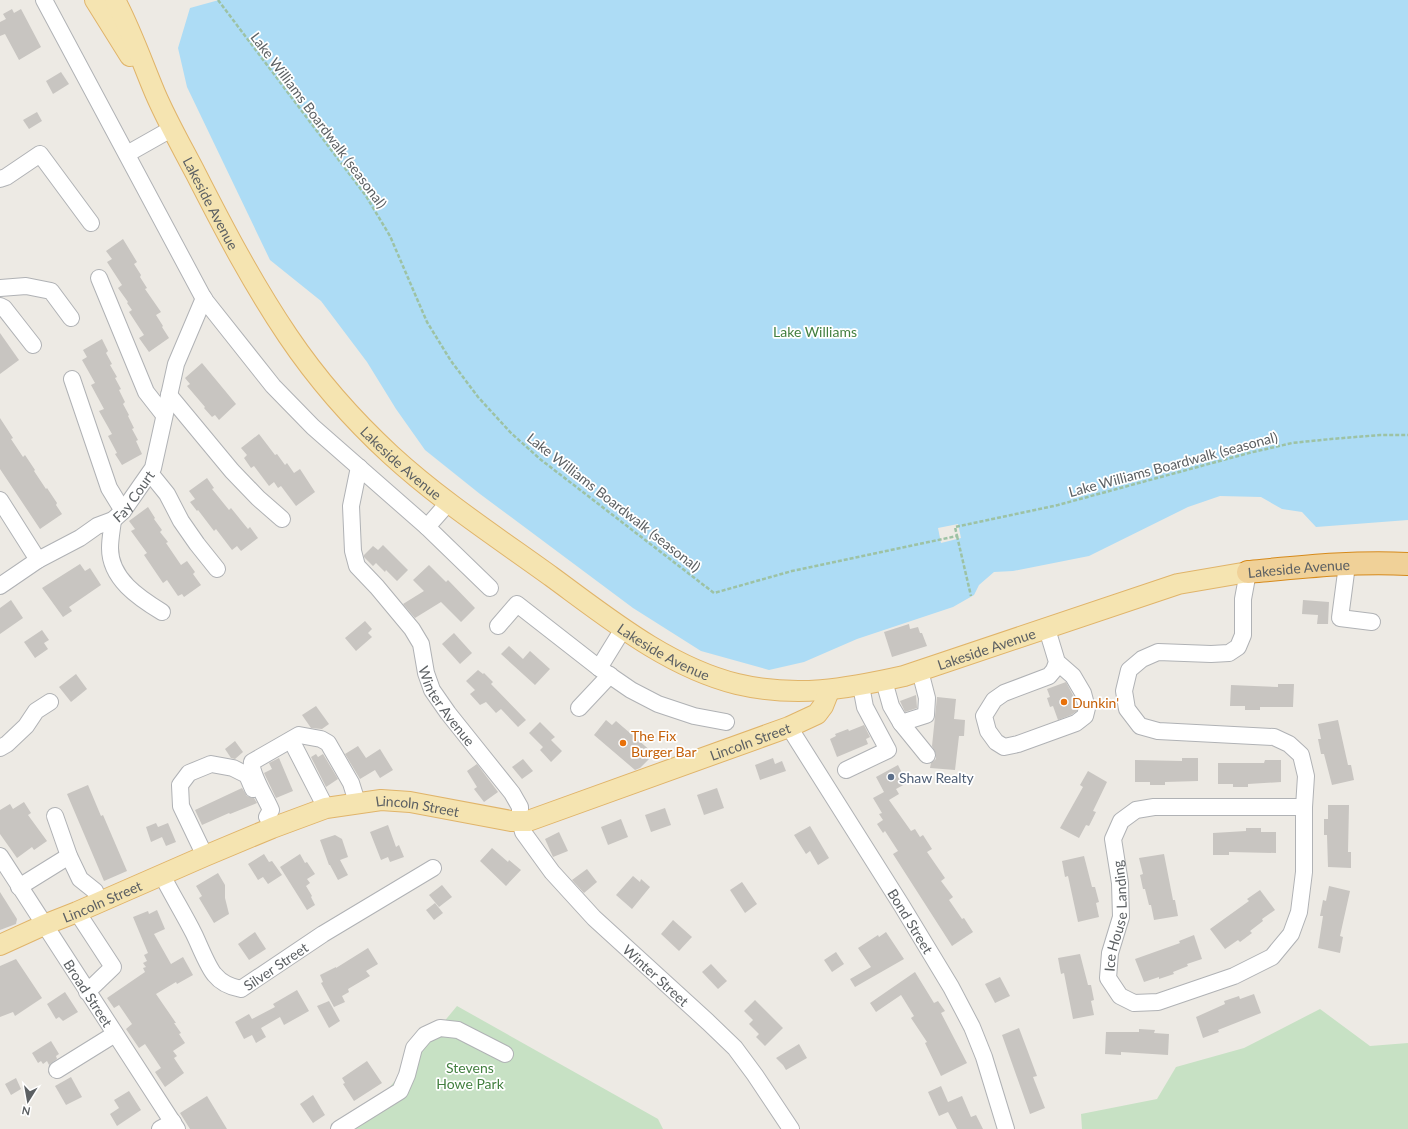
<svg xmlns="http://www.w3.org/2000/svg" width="1408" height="1129" font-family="Lato,sans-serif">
  <rect width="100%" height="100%" fill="#edeae4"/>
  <!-- green -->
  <g fill="#c7e1c4">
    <polygon points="457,1006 658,1119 663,1129 355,1129"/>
    <polygon points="1320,1009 1370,1046 1408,1043 1408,1129 1082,1129 1081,1114 1157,1099 1176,1067 1244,1048"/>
  </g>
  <!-- water -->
  <polygon fill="#addcf5" points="219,0 1408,0 1408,520 1316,527 1302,512 1282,509 1261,497 1220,496 1188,507 1089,556 1013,571 994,572 979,585 974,595 953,607 857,639 804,662 769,670 701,651 633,608 480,494 425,450 396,409 367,362 321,301 270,260 187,87 178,48 190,8"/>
  <!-- pier -->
  <polygon fill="#edeae4" points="958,524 961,538 941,543 938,528"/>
  <!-- building -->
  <g fill="#c8c5c1">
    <polygon points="12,9 14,13 21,9 41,47 19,60 5,34 0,36 0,22 6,19 3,14"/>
    <polygon points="61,72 69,84 53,94 46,81"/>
    <polygon points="37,112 42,121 29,129 23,120"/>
    <polygon points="123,239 137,262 134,264 141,275 140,277 147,288 145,289 161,312 156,315 163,326 162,327 169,338 149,352 139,338 144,335 129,312 132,310 127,303 128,302 118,288 122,285 107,262 112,259 106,251"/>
    <polygon points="0,333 19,360 0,374"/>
    <polygon points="102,339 108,351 106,353 112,364 110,365 117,377 115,378 121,389 119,390 125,402 123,404 129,415 128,416 134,428 132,429 138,440 136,441 142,454 122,465 115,454 117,453 108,436 112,434 99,411 104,409 91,385 95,383 82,360 87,357 83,350"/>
    <polygon points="202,363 236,404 219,420 215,415 212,417 204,408 205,407 187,386 190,384 185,378"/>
    <polygon points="0,418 13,438 11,439 23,457 25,455 35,470 34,471 46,489 47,488 57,503 56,505 62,514 40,529 0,469"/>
    <polygon points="259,434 275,455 277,454 285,465 287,463 294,473 300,469 315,492 296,506 281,486 278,488 274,482 269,486 254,466 251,468 244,458 247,455 241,448"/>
    <polygon points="207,478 214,488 212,489 229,510 231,508 248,529 250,527 258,538 241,551 237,546 232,550 216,529 214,531 198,510 197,511 190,502 195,499 189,491"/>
    <polygon points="148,507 155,518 154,519 162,530 160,532 168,542 166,543 181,565 187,561 195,572 193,574 201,585 184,597 182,594 178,596 167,580 163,583 144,555 147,553 131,531 135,529 129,521"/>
    <polygon points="383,545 408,570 397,581 386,570 385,572 376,563 373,566 364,557 364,555 373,546 378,550"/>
    <polygon points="80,564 85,571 90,568 101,585 69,607 72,611 63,617 42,588"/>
    <polygon points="429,565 446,582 448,580 475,608 461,622 441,602 415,618 403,604 424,591 413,580"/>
    <polygon points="11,600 23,618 0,634 0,608"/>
    <polygon points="1303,600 1329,602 1328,624 1317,624 1318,615 1302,614"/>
    <polygon points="365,621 372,629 368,633 372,637 356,651 345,638"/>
    <polygon points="909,624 910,629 918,627 920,633 922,633 927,646 892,657 884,632"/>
    <polygon points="42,630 49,640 44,643 48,649 35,658 24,642"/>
    <polygon points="454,633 472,653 460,664 442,644"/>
    <polygon points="509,646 523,659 530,651 550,669 535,685 501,654"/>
    <polygon points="478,670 483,674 484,673 493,682 491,684 526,720 518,727 501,709 496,713 486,702 480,705 470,694 475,690 466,681"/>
    <polygon points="76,674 87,689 71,702 59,687"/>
    <polygon points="1066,682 1074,697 1077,708 1077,711 1071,715 1058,720 1053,706 1050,707 1047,698 1050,697 1047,689"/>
    <polygon points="1278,684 1294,684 1293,707 1260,707 1260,710 1245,710 1245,706 1230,706 1231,685 1278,687"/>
    <polygon points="916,695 917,708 905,712 900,701"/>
    <polygon points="937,697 956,699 954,719 965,720 964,736 959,736 955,770 930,768 931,763 936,759 936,754 932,746"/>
    <polygon points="316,706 329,724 322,729 311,728 302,715"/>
    <polygon points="606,720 612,725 616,721 652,752 647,757 649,759 640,768 635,770 594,735"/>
    <polygon points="1338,720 1348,765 1351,765 1354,780 1332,785 1324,754 1321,754 1318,739 1321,739 1318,724"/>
    <polygon points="540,722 555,737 551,740 562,751 551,762 540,750 543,747 529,733"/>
    <polygon points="864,725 870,737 866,739 868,744 837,757 830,739 836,736 835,734 848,729 849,731"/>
    <polygon points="235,741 243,752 235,759 231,758 225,749"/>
    <polygon points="358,746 366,758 380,749 393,770 380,778 375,770 360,779 345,754"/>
    <polygon points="316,754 318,757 323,754 338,779 326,787 311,757"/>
    <polygon points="279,758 293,791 276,798 264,773 272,769 269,763"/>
    <polygon points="773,758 775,764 782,761 786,771 760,780 755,765"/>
    <polygon points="1182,758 1198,758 1198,781 1165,782 1165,785 1150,785 1150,782 1135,782 1135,760 1182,761"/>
    <polygon points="523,759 533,771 522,779 512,767"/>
    <polygon points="1265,760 1281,760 1281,782 1248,784 1248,787 1233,787 1233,784 1218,784 1218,763 1264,763"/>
    <polygon points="477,764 498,792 484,802 474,789 477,787 467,771"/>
    <polygon points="898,765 907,783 896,789 899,794 889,800 911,831 915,829 920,837 923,835 932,849 927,852 945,878 941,881 953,897 949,900 962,919 964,918 973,932 952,946 893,854 898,851 885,831 883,833 877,824 883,820 879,814 882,813 873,798 884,792 876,777"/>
    <polygon points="1088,771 1107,782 1093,811 1096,812 1089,826 1086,825 1079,838 1060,828 1083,787 1080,785"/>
    <polygon points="88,785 101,816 103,815 127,871 104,881 67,794"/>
    <polygon points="242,788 247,796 254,798 257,803 230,814 229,813 202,825 195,810"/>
    <polygon points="717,788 724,808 704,815 697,795"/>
    <polygon points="24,802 31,813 28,815 47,841 34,850 32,847 17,858 0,834 0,810 10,804 13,809"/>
    <polygon points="1328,805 1349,805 1348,852 1351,852 1351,868 1328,867 1327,835 1324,835 1324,819 1328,819"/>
    <polygon points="665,808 671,825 651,832 645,815"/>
    <polygon points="621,819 628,837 608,845 601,827"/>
    <polygon points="156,823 158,827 168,823 176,842 166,846 162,837 151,842 146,827"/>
    <polygon points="388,825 396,847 399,845 404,857 390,862 388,857 381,860 370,832"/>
    <polygon points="810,826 829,858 818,865 810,851 806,854 794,835"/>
    <polygon points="1246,828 1261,828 1261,832 1276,832 1276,853 1229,852 1229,855 1213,855 1213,833 1246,831"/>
    <polygon points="559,832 568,851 553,857 545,839"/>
    <polygon points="335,835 342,839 348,857 340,860 348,875 338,880 330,865 329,865 320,840"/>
    <polygon points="492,848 508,862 509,860 521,870 506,886 480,861"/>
    <polygon points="264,854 269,862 272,861 282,875 268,884 263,877 258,880 248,864"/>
    <polygon points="300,854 305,863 307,862 315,874 307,879 310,883 306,886 312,896 311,897 315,905 307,910 280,867"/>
    <polygon points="1164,854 1173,900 1175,900 1178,916 1154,920 1151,905 1149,905 1145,889 1143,889 1140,875 1143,874 1139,858"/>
    <polygon points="1084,856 1092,887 1095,887 1099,902 1096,903 1099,917 1078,922 1068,876 1065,877 1062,861"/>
    <polygon points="587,869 597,882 584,893 572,880"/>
    <polygon points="218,873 225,885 225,898 229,914 214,923 199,898 202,896 196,886"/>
    <polygon points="633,876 640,882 641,879 650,887 632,909 616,895"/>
    <polygon points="742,882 757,904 745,913 730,890"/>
    <polygon points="442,885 452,897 439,907 429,895"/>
    <polygon points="1329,886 1350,891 1340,936 1343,937 1340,953 1318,948 1323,916 1320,916 1323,900 1326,901"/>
    <polygon points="1260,890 1275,910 1262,919 1263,921 1250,931 1252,933 1240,942 1238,940 1225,949 1210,929 1249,901 1247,899"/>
    <polygon points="0,892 17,919 16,924 0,930"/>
    <polygon points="435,903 443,913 434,920 426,910"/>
    <polygon points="157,910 165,929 154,934 171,964 183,957 193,975 177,984 176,982 156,994 176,1023 174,1023 181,1033 179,1034 185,1043 173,1051 177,1056 174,1058 184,1073 165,1087 155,1072 161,1068 145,1044 139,1048 126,1029 132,1024 119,1005 114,1008 107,998 145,972 143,968 146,967 143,963 147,961 144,955 148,953 133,917 148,911 149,914"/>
    <polygon points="673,920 692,937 679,951 661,934"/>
    <polygon points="255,932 266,949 249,960 238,944"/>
    <polygon points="886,932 904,959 855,987 850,979 871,967 858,948 878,935 879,937"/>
    <polygon points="1194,935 1202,959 1187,964 1188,966 1173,972 1174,974 1159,979 1159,977 1144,982 1135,959 1180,943 1179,941"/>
    <polygon points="368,948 378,964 366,971 370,976 348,989 349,992 342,996 345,1002 334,1007 321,983 323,982 320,975 336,967 336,968"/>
    <polygon points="836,952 844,964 832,972 824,960"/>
    <polygon points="1080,954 1088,985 1091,985 1094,1000 1091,1001 1094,1015 1073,1019 1064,973 1061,974 1058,958"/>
    <polygon points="16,959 42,998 15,1016 13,1012 0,1017 0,966"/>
    <polygon points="711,964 727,981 718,989 702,972"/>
    <polygon points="915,972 934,1003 938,1001 945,1011 941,1013 967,1063 941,1076 925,1043 927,1042 911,1018 914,1016 901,995 876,1012 870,1003"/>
    <polygon points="1000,977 1010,996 995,1003 985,984"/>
    <polygon points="297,990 309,1011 284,1025 280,1017 261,1028 266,1037 256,1043 252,1035 244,1039 235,1022 249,1014 252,1019 275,1007 273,1004"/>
    <polygon points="65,992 78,1012 63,1021 59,1017 56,1019 47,1004"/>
    <polygon points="1254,994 1261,1013 1218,1030 1219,1032 1203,1038 1196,1017 1225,1004 1224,1001 1239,996 1240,999"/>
    <polygon points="755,1000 783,1028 765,1046 756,1037 759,1034 749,1024 753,1020 744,1011"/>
    <polygon points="329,1001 340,1021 329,1028 317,1006"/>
    <polygon points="1019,1028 1037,1076 1033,1077 1045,1108 1030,1114 1002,1035"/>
    <polygon points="1139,1029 1155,1030 1154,1033 1169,1034 1168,1055 1121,1052 1121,1055 1105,1054 1106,1032 1139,1032"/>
    <polygon points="51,1041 59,1054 56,1056 57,1059 49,1065 47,1061 43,1064 41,1061 38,1063 32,1053"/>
    <polygon points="799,1044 807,1058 786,1070 783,1065 776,1058"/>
    <polygon points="367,1061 382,1083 354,1101 343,1084 345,1083 342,1078"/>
    <polygon points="71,1077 82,1097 66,1105 55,1086"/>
    <polygon points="16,1078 21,1089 11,1095 5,1084"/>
    <polygon points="941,1086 948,1102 962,1096 971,1117 976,1115 983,1129 957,1129 948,1112 939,1116 928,1092"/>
    <polygon points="129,1091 141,1110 117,1126 110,1114 119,1108 114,1100"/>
    <polygon points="313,1095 325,1115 313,1123 300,1104"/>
    <polygon points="207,1096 227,1129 190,1129 180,1113"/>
  </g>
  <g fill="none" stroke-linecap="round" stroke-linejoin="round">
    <!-- minor casing -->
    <g stroke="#b0b2b5" stroke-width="18">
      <g id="minor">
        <polyline points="44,0 204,299 273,386 313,427 427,527 490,588"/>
        <polyline points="127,154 173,128"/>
        <polyline points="0,179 6,177 40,154 91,223"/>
        <polyline points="99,278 146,392 164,415"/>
        <polyline points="0,288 26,286 51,291 71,318"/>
        <polyline points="0,306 4,308 33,345"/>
        <polyline points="72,379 109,488 123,511"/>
        <polyline points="169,395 232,471 258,498 282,519"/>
        <path id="s1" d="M 359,467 L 351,506 L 353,551 L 357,566 L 377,587 L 412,629 L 421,644 L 426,673 L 432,690 L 448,713 L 512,793 L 520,807 L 520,821 L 523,832 L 552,872 L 594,918 L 708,1022 L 735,1048 L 755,1075 L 791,1129"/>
        <polyline points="150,473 167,494 181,521 197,544 217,569"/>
        <polyline points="0,500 38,560"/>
        <path d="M 113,520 C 112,529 110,539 110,548 C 110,579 139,598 162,612"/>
        <polyline points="427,527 449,502"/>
        <polyline points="1347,565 1340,618 1372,622"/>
        <path id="s2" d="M 1248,572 L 1243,599 L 1243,635 L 1238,647 L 1229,653 L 1211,654 L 1158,652 L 1142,659 L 1129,670 L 1124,691 L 1127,709 L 1140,726 L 1158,731 L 1274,737 L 1289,744 L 1301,755 L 1306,776 L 1304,807 L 1304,872 L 1299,912 L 1291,934 L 1272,957 L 1234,976 L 1158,1002 L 1134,1003 L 1120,996 L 1108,978 L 1110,953 L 1121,917 L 1120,883 L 1113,839 L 1121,821 L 1136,810 L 1154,807 L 1304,807"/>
        <path id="s3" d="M 0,586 L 38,560 L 80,538 L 97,526 L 113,520 L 123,511 L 153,468 L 176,364 L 204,298"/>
        <polyline points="498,626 517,604 599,668 631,690 658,704 694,716 726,722"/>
        <polyline points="1047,629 1057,662 1073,676 1083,693 1087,708 1085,716 1076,723 1018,744 1004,747 996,742 988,731 984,716 994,700 1004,693 1049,676 1054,670 1057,662"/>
        <polyline points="599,668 623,629"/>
        <polyline points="884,681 891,706 901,723 926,715 927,698 920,671"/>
        <polyline points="579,708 610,675"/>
        <polyline points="901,723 927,755"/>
        <path id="s4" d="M 789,727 L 902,906 L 951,987 L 972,1027 L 984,1057 L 1006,1129"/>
        <polyline points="291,740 326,808"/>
        <polyline points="0,748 7,744 26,726 36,711 50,702"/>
        <polyline points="846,770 888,750 865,707 861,686"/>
        <polyline points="55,816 69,856 80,879 95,891 100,902"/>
        <path d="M 267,817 L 271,810 C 266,798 250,773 252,762 L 299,735 L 321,739 L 328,743 L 351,783 L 357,802"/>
        <path id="s5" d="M 0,856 L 177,1129"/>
        <polyline points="205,856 181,806 180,785 189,773 211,764 233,768 247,775 253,789"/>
        <path id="s6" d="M 162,875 C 172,895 184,914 194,934 C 199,944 208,968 215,975 C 222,984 231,987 241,989 L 323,934 L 433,868"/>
        <polyline points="19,887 69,856"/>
        <polyline points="77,912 113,967 87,992"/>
        <polyline points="57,1070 115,1034"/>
        <polyline points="160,1129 173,1122"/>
        <polyline points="339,1129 400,1091 407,1075 414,1048 425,1035 440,1028 458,1030 505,1054"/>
      </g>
    </g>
    <!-- major casing -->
    <g stroke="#e0b46a" stroke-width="22">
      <g id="major">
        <polyline points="95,0 130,56"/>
        <path id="s7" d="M 115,0 C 131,30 142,62 155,93 C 167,121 182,147 196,174 C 224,229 253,284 288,336 C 317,379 352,419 391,455 C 440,500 498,538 552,577 C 608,618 668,667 737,684 C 796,698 846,689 904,676 L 1178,584 L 1248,572"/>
        <path id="s8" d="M 0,945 L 44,925 L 77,912 L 205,856 L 272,828 L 326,808 L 381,800 L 410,802 L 511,821 L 528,821 L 789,727 L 817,714 L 823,706 L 829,691"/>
      </g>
    </g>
    <!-- highway casing -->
    <g stroke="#d68a1b" stroke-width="24">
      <g id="highway">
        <path id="s9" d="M 1248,572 C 1301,567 1355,561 1408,564"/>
      </g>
    </g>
    <!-- path -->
    <g stroke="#9dc2a4" stroke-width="2.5" stroke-dasharray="4 2" stroke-linecap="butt">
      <polyline points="218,0 366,196 390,236 427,322 451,361 478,397 511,433 540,459 714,593 792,571 957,536 955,527 1058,505 1249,453 1292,443 1331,439 1380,435 1408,435"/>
      <polyline points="957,536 971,596"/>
    </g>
    <!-- minor -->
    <use href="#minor" stroke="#fff" stroke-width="16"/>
    <!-- major -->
    <use href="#major" stroke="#f5e4b1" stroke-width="20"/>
    <!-- highway -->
    <use href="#highway" stroke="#f0d198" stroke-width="22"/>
  </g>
  <!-- markers -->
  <g fill="#e8710a" stroke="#fff" stroke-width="1.5">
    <circle cx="1064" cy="702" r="4"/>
    <circle cx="623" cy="743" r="4"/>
  </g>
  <circle fill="#5c6f8a" stroke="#fff" stroke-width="1.5" cx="891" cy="777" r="4"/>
  <g text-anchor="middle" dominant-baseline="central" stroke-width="3.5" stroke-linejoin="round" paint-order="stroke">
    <!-- street labels -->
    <g font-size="14" fill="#5c6063" stroke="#fff">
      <text transform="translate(319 120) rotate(53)">Lake Williams Boardwalk (seasonal)</text>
      <text stroke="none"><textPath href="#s7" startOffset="225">Lakeside Avenue</textPath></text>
      <text stroke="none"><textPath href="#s7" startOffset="549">Lakeside Avenue</textPath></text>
      <text transform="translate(1173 464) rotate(-15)">Lake Williams Boardwalk (seasonal)</text>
      <text stroke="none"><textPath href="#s3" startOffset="163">Fay Court</textPath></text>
      <text transform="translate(614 502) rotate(38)">Lake Williams Boardwalk (seasonal)</text>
      <text stroke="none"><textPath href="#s9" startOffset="51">Lakeside Avenue</textPath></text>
      <text stroke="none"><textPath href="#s7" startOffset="1209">Lakeside Avenue</textPath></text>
      <text stroke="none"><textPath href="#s7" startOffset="873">Lakeside Avenue</textPath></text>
      <text stroke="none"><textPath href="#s1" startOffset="270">Winter Avenue</textPath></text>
      <text stroke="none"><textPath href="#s8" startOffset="794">Lincoln Street</textPath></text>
      <text stroke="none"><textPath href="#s8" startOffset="446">Lincoln Street</textPath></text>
      <text stroke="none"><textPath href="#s8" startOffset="111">Lincoln Street</textPath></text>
      <text stroke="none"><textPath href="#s2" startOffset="880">Ice House Landing</textPath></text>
      <text stroke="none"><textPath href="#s4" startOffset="229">Bond Street</textPath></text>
      <text stroke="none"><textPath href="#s6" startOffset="185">Silver Street</textPath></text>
      <text stroke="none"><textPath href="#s1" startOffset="617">Winter Street</textPath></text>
      <text stroke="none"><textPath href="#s5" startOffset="163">Broad Street</textPath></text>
    </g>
    <!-- park labels -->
    <g font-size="14" fill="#427f3f" stroke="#fff">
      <text x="815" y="331">Lake Williams</text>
      <text x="470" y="1067">Stevens<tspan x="470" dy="16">Howe Park</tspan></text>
    </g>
    <!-- food labels -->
    <g font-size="14" fill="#c56008" stroke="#fff" text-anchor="start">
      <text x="1072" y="702">Dunkin'</text>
      <text x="631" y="735">The Fix<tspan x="631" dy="16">Burger Bar</tspan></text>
    </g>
    <!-- service labels -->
    <g font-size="14" fill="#4e5e75" stroke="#fff" text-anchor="start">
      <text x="899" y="777">Shaw Realty</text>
    </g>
  </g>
  <!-- north arrow -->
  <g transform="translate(28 1101) rotate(191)" stroke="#ffffff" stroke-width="3" paint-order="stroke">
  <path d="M0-3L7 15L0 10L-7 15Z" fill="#5c6063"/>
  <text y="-6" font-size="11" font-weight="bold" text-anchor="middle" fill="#5c6063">N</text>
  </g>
</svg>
